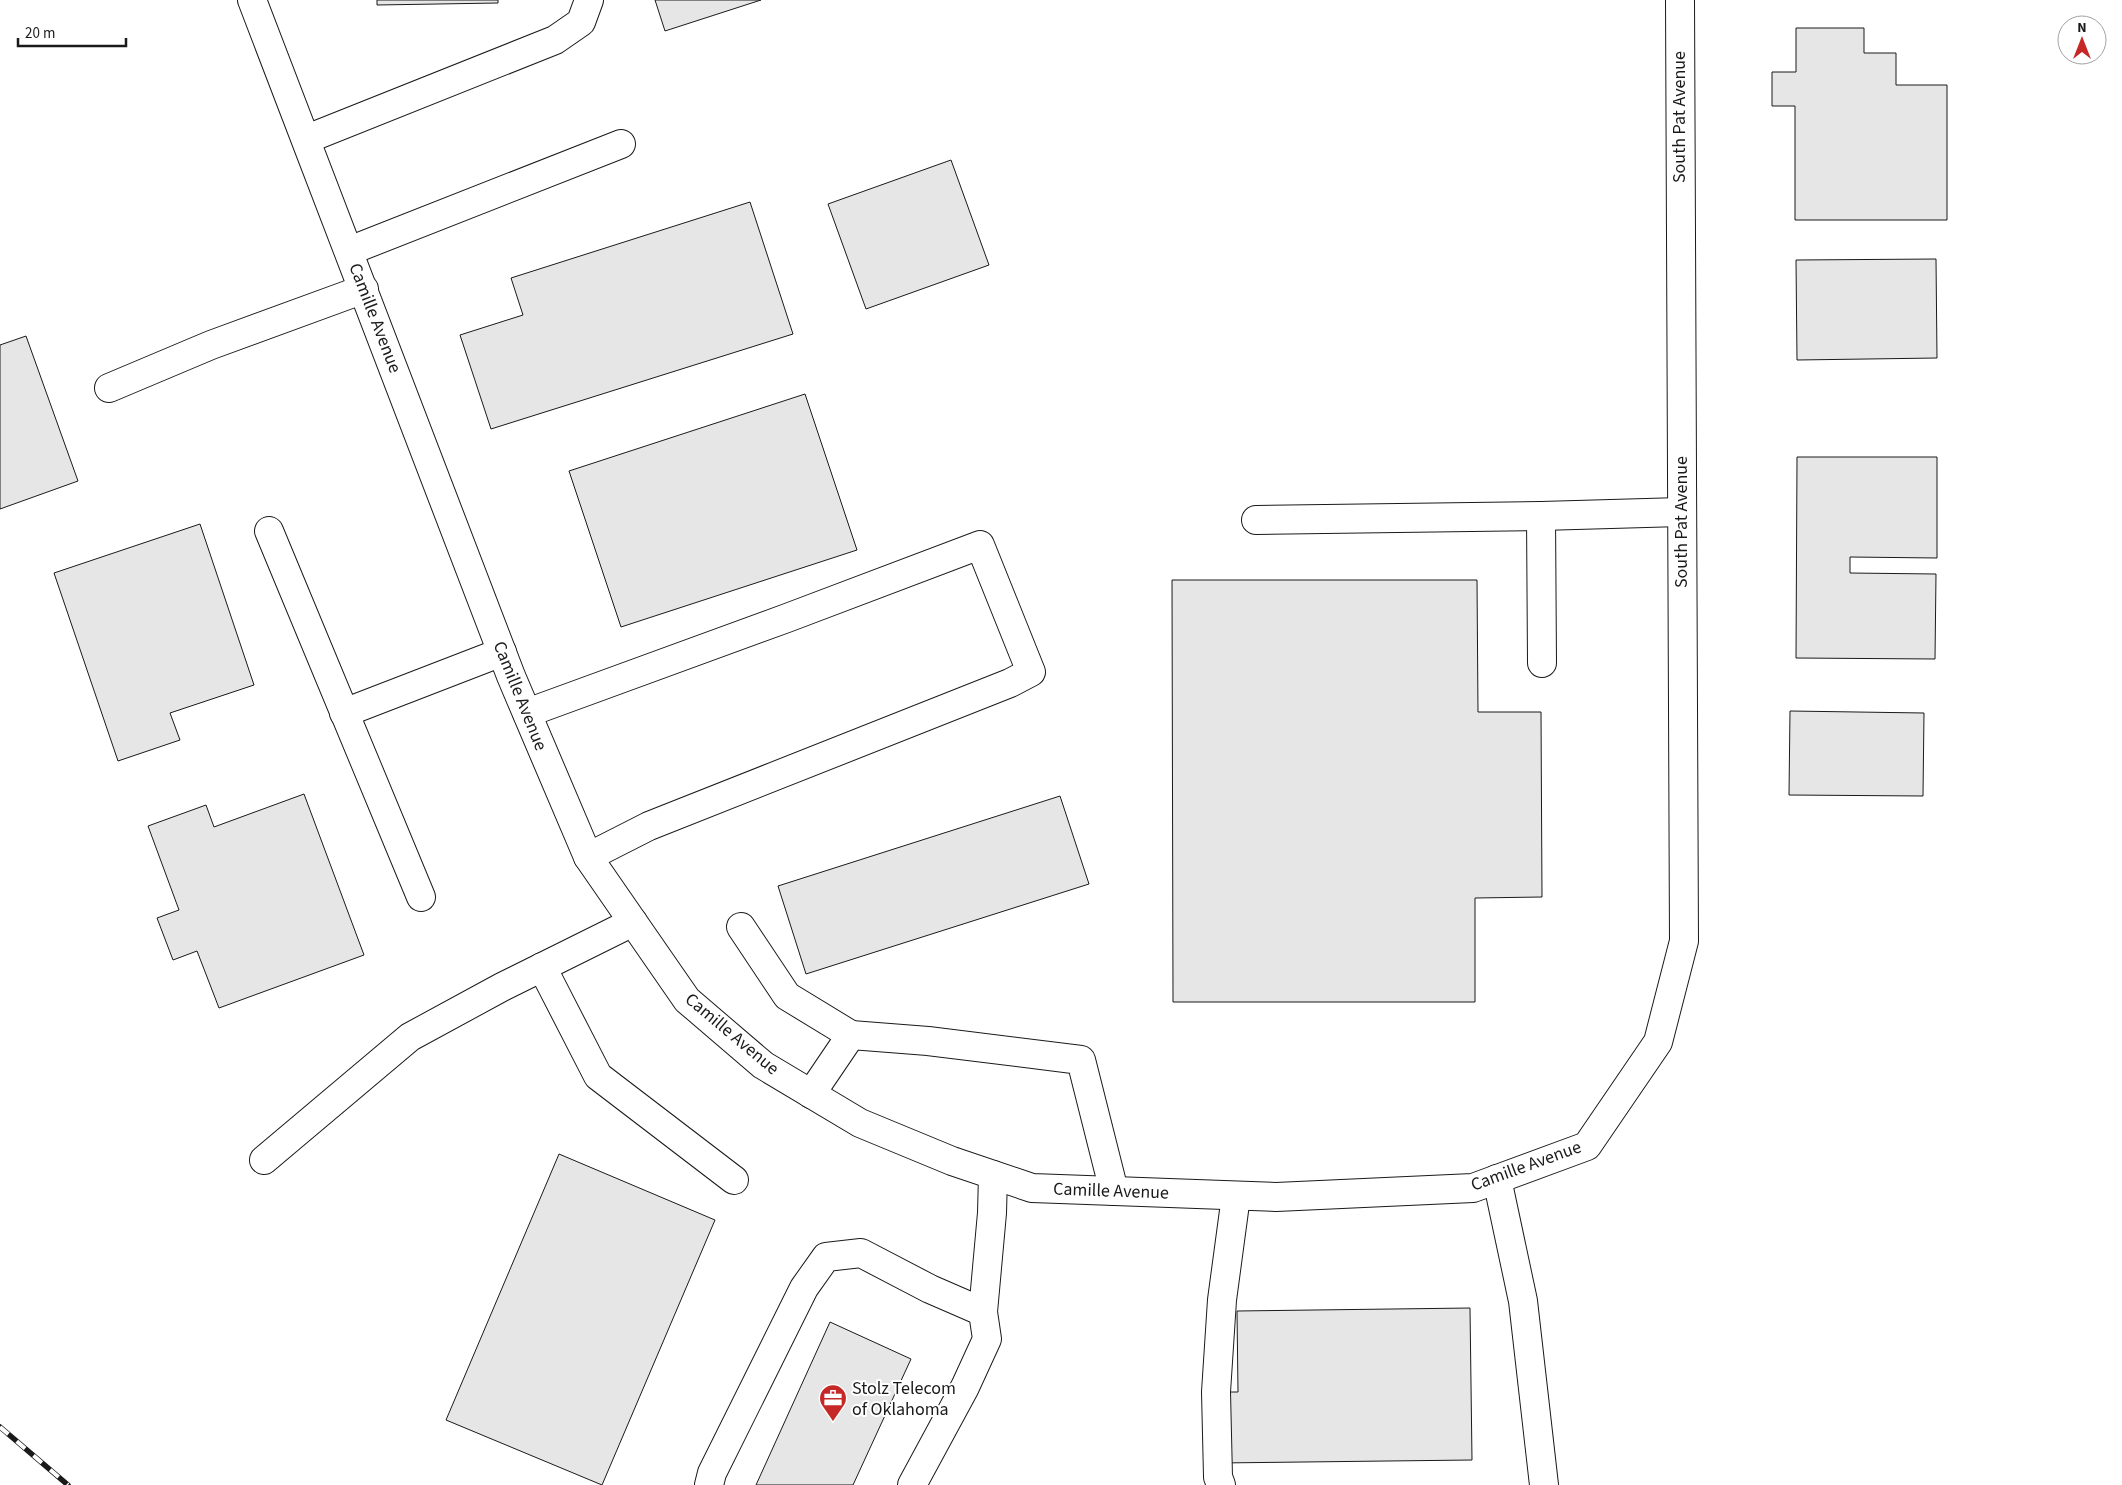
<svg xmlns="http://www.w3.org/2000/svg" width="2122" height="1485" font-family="'Source Sans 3',sans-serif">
  <rect width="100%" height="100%" fill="#fff"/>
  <!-- building -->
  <g fill="#e6e6e6" stroke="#1a1a1a">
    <polygon points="377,0 498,0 498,3 377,5"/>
    <polygon points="655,0 761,0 665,31"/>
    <polygon points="1796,28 1864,28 1864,53 1896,53 1896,85 1947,85 1947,220 1795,220 1795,106 1772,106 1772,72 1796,72"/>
    <polygon points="951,160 989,265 866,309 828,204"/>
    <polygon points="750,202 793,334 491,429 460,335 523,315 511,278"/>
    <polygon points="1936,259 1937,358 1797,360 1796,260"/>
    <polygon points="26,336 78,481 0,509 0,345"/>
    <polygon points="805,394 857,550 621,627 569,471"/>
    <polygon points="1797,457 1937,457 1937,558 1850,557 1850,573 1936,574 1935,659 1796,658"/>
    <polygon points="200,524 254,685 170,713 180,740 118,761 54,573"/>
    <polygon points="1172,580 1477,580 1478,712 1541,712 1542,897 1475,898 1475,1002 1173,1002"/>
    <polygon points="1790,711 1924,713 1923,796 1789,795"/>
    <polygon points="304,794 364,955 219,1008 197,951 173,960 157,918 179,910 148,826 206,805 214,827"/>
    <polygon points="1060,796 1089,884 806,974 778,886"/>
    <polygon points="559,1154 715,1220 602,1485 446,1420"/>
    <polygon points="1470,1308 1472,1460 1219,1463 1218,1392 1238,1392 1237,1311"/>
    <polygon points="830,1322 911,1359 853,1485 756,1485"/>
  </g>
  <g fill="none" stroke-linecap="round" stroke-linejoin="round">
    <!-- minor casing -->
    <g stroke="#1a1a1a" stroke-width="30">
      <g id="minor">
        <polyline points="252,0 511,676 588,857 687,1000 763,1065 860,1123 952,1161 1032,1188 1276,1197 1473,1188 1587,1146 1658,1042 1684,941 1680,0"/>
        <polyline points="307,139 555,40 581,22 589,0"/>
        <polyline points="349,251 621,144"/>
        <polyline points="109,388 211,345 364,289"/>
        <polyline points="1541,516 1542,663"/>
        <polyline points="1256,520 1541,516 1681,512"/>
        <polyline points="269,531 421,897"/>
        <polyline points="344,713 502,652"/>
        <polyline points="527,713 787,618 980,545 1031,672 1010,683 649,826 588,857"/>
        <polyline points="741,927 787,996 851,1035 811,1094"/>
        <polyline points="542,967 598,1076 734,1180"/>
        <polyline points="851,1035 928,1041 1081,1060 1114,1191"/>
        <polyline points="264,1160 410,1037 502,987 633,922"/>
        <polyline points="1497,1179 1523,1301 1544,1485"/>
        <polyline points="709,1485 712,1473 804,1288 826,1257 861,1253 930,1289 983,1312"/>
        <polyline points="912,1485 965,1387 987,1339 983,1312 992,1213 993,1175"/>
        <polyline points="1221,1485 1218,1477 1216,1392 1222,1300 1236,1196"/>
      </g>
    </g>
    <!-- minor -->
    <use href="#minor" stroke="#fff" stroke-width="28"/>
    <!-- rail casing -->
    <g stroke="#1a1a1a" stroke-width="5.5">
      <polyline id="rail" points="0,1427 68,1485"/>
    </g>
    <!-- rail -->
    <use href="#rail" stroke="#fff" stroke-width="4" stroke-dasharray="11" stroke-linecap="butt"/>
  </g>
  <!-- icons -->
  <defs>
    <g id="office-pin" transform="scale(1.4375)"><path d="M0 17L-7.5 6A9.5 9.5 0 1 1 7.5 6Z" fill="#c62828" stroke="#fff"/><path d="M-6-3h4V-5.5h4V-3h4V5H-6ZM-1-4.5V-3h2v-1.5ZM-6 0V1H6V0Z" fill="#fff"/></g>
  </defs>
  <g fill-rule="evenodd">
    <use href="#office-pin" x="833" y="1398"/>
  </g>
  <g text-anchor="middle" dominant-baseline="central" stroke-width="4" stroke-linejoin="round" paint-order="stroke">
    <!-- street labels -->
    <g font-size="18" fill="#1a1a1a" stroke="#fff">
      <text transform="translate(1679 117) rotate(-90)">South Pat Avenue</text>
      <text transform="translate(375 318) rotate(69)">Camille Avenue</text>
      <text transform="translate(1681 522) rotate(-90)">South Pat Avenue</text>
      <text transform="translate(520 696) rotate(68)">Camille Avenue</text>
      <text transform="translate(732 1034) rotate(40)">Camille Avenue</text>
      <text transform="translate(1526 1166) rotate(-20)">Camille Avenue</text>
      <text transform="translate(1111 1191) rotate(2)">Camille Avenue</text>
    </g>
    <!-- poi labels -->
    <g font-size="18" fill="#1a1a1a" stroke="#fff" text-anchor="start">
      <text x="852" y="1388">Stolz Telecom<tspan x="852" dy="21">of Oklahoma</tspan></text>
    </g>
  </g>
  <!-- north arrow -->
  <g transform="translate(2082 40)"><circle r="24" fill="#ffffff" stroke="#a3a3a3"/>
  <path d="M0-4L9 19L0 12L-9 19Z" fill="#c62828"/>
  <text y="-8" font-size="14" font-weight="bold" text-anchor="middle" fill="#1a1a1a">N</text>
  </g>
  <!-- scale -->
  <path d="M18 38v8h108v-8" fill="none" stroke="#1a1a1a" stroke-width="2.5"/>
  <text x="25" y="38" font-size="15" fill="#1a1a1a" stroke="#ffffff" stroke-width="4" paint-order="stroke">20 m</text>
</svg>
